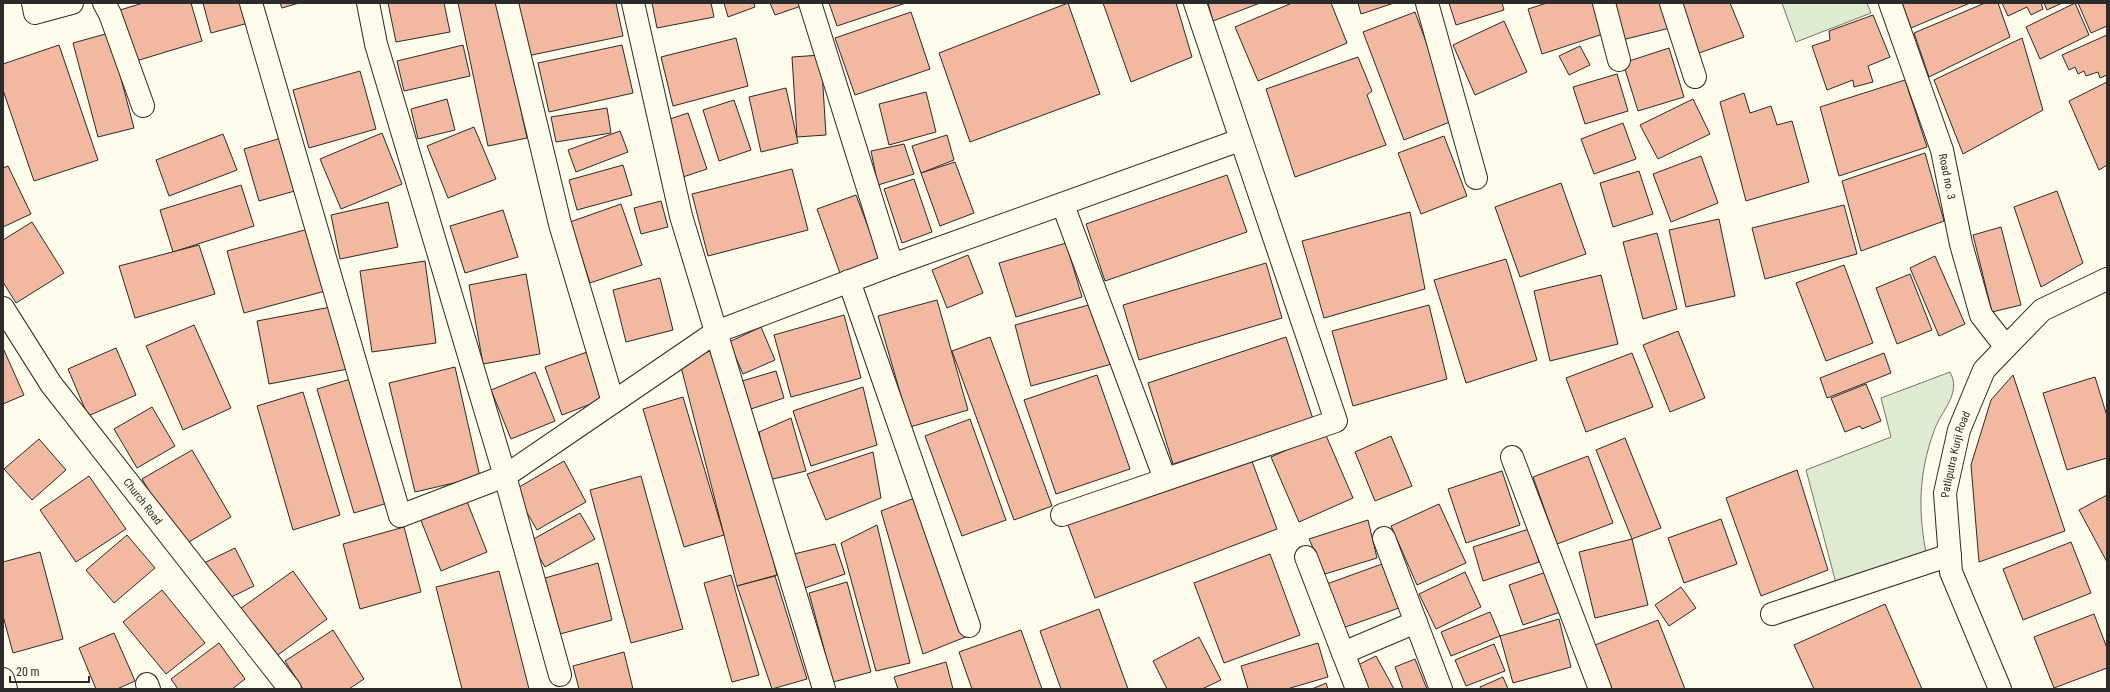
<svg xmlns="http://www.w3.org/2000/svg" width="2110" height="692" font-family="'Roboto Condensed',sans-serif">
  <rect width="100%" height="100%" fill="#fdfbea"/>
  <!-- green -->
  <g fill="#deebd1" stroke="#74746e">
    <polygon points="1782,3 1867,3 1871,13 1796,42"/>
    <path d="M 1950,372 C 1962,394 1941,410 1934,431 C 1918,475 1918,513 1927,558 L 1837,587 L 1806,470 L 1891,437 L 1881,398 Z"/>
  </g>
  <!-- building -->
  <g fill="#f2b8a0" stroke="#2b2b2b">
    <polygon points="143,3 191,3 202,41 136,61 120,10"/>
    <polygon points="203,3 247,3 252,22 211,33"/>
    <polygon points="280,3 299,3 282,8"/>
    <polygon points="388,3 444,3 450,32 396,42"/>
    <polygon points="458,3 498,3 527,138 488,146"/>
    <polygon points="516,3 616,3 623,36 527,56"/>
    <polygon points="652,3 711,3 714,17 657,28"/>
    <polygon points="724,3 754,3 755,7 728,17"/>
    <polygon points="770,3 806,3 807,4 775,15"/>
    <polygon points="829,3 906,3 837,26"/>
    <polygon points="1068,3 1100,94 970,142 939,53"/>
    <polygon points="1103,3 1176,3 1192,57 1131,82"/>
    <polygon points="1208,3 1260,3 1213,21"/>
    <polygon points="1292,3 1331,3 1347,43 1258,81 1235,27"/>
    <polygon points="1358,3 1394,3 1361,14"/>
    <polygon points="1449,3 1502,3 1504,10 1456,25"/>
    <polygon points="1547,3 1596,3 1606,33 1542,54 1528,9"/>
    <polygon points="1613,3 1663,3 1670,28 1622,40"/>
    <polygon points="1681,3 1730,3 1744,37 1699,53"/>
    <polygon points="1902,3 1970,3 1911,28"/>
    <polygon points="1985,3 1998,3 2010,37 1929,77 1914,33"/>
    <polygon points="2002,3 2041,3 2043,9 2031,15 2027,7 2008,16"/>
    <polygon points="2044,3 2062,3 2047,10"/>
    <polygon points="2075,3 2089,35 2040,59 2026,27"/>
    <polygon points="2078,3 2107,3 2107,26 2091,33"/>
    <polygon points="911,12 930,69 855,95 835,38"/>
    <polygon points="1415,12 1455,120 1404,140 1363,32"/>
    <polygon points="1873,15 1890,57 1868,66 1873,82 1854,87 1853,80 1827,90 1812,46 1830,40 1829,31"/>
    <polygon points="1504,21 1527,72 1475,95 1453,45"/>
    <polygon points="109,33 134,128 98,137 73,43"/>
    <polygon points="2107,35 2107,75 2100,78 2098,72 2086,76 2084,71 2078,74 2075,67 2069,70 2062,55"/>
    <polygon points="736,38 748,86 673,106 661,57"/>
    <polygon points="2022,38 2043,110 1963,154 1934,80"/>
    <polygon points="59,45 98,160 34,181 3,90 3,64"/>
    <polygon points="463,45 470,76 404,91 397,61"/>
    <polygon points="622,45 633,93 549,112 538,63"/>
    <polygon points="1580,46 1590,65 1569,75 1559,56"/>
    <polygon points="1669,48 1684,97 1638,111 1623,63"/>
    <polygon points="821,55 826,135 797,137 792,57"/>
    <polygon points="1358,57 1372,91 1367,95 1386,145 1295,177 1266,89"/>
    <polygon points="360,71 376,129 309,148 293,90"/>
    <polygon points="1617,74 1628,111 1585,124 1573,87"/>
    <polygon points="1905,80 1927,147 1839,176 1820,107"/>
    <polygon points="2107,82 2107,165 2099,170 2069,101"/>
    <polygon points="786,88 798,143 761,152 749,97"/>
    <polygon points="926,92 936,132 889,145 879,104"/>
    <polygon points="1744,93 1750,113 1771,106 1777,125 1792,121 1809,182 1746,201 1720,102"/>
    <polygon points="447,99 455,130 418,139 411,109"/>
    <polygon points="1693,99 1710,134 1658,159 1640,125"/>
    <polygon points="734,100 751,150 719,161 703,110"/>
    <polygon points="607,108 611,133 556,142 551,117"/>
    <polygon points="688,113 707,169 683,177 664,121"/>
    <polygon points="1623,123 1636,159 1594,174 1581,139"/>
    <polygon points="474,127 496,179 448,198 427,146"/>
    <polygon points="620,131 628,152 576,172 568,150"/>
    <polygon points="382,133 402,184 341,209 320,159"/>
    <polygon points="223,134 237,170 169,196 156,160"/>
    <polygon points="947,135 954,160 921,173 912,146"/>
    <polygon points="288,136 302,189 259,201 244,149"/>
    <polygon points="1444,136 1467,196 1421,214 1398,153"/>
    <polygon points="904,144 914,174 878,185 871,151"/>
    <polygon points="1925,153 1944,221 1861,251 1842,181"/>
    <polygon points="1701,156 1718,203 1671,222 1653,174"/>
    <polygon points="955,162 974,213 940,226 921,173"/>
    <polygon points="623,165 632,195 577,210 569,180"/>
    <polygon points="8,166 31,214 3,227 3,168"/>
    <polygon points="792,169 808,230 708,256 692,194"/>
    <polygon points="1639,171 1653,214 1613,227 1600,183"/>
    <polygon points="1227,175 1247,232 1105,281 1086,224"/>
    <polygon points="914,179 932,232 902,243 884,189"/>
    <polygon points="1561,183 1586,254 1520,277 1495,207"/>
    <polygon points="241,185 254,226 173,252 160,210"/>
    <polygon points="2057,191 2083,263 2041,287 2014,207"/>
    <polygon points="856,195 881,261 841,276 817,209"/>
    <polygon points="661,201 668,227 641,234 634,208"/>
    <polygon points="388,202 398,247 340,259 331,215"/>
    <polygon points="621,204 642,265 590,283 570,222"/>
    <polygon points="1844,205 1857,254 1765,279 1752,228"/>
    <polygon points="503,210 518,257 465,273 450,226"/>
    <polygon points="1410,212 1425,289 1324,318 1302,241"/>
    <polygon points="1719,219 1735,296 1686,307 1669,230"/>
    <polygon points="32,222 64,273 16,303 3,282 3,240"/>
    <polygon points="2001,227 2021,305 1992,312 1973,235"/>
    <polygon points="312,228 329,290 244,313 227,251"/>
    <polygon points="1657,233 1677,309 1643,319 1623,242"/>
    <polygon points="1066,243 1082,297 1016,317 999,263"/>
    <polygon points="199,245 215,294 135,318 119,266"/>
    <polygon points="968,255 983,293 947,308 932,270"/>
    <polygon points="1935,256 1965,324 1939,336 1910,268"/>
    <polygon points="1506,259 1537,360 1466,383 1434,280"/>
    <polygon points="425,261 436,343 372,352 360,271"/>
    <polygon points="1266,263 1282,318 1139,360 1123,305"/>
    <polygon points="1844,265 1873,343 1826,361 1796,283"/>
    <polygon points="526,274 540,354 483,364 469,285"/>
    <polygon points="1910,274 1932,330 1897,344 1876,288"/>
    <polygon points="1601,275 1618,344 1550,361 1534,291"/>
    <polygon points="660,278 673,330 626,342 613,290"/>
    <polygon points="937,300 968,410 910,427 878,316"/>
    <polygon points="1096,303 1112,364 1031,386 1015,325"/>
    <polygon points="1429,305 1447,379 1353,406 1332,331"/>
    <polygon points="336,306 348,369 269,384 257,321"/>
    <polygon points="844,315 861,378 791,397 774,335"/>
    <polygon points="194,325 231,408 183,430 146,346"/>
    <polygon points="761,327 775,360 743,374 729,342"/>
    <polygon points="1678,331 1705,398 1670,412 1643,345"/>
    <polygon points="990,337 1052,506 1014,520 952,351"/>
    <polygon points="1286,337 1313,419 1173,464 1148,383"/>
    <polygon points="3,348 24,395 3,404"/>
    <polygon points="116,348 136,395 88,416 68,369"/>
    <polygon points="719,349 777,575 737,586 679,359"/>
    <polygon points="587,352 604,399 562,415 545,367"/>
    <polygon points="1632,353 1653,407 1586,432 1566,378"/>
    <polygon points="1884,353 1891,373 1827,398 1820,378"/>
    <polygon points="455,367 480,477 415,492 389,383"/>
    <polygon points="776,371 784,398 751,409 742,381"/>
    <polygon points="535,372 555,421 511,439 491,390"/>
    <polygon points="1097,375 1130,469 1056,494 1024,400"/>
    <polygon points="2013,375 2065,531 1979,562 1971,465 1991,400"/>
    <polygon points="2095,377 2107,416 2107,458 2067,470 2043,393"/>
    <polygon points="354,378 391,502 354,513 317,389"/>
    <polygon points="1866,384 1881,421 1862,429 1860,426 1845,432 1831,398"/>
    <polygon points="863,387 877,445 811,466 793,411"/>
    <polygon points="303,392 340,515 293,530 257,406"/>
    <polygon points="683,397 724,535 684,547 643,409"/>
    <polygon points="152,407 175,446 137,468 114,429"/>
    <polygon points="791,418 806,471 769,480 759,432"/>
    <polygon points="970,419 1006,520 962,536 925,436"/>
    <polygon points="1325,433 1353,498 1299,522 1271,457"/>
    <polygon points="1391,436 1412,486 1375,501 1355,452"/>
    <polygon points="1625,438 1661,528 1632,539 1596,450"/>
    <polygon points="39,439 66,470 32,500 4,469"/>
    <polygon points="192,450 231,517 182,546 142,479"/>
    <polygon points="873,452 881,498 826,520 807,474"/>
    <polygon points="1250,456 1277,529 1095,598 1068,525"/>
    <polygon points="1588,456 1613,523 1557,544 1533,477"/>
    <polygon points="564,461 586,502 537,530 514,490"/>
    <polygon points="1797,470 1828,570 1761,596 1726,498"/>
    <polygon points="1502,471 1520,525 1466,543 1448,489"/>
    <polygon points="89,476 126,529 76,562 40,510"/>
    <polygon points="641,476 683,629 631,643 590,490"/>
    <polygon points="2107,495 2107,562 2079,510"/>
    <polygon points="917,497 968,636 923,654 881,511"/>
    <polygon points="466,499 487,552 441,571 420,518"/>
    <polygon points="1439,504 1466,563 1417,585 1391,526"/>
    <polygon points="580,513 595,539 545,567 530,541"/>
    <polygon points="1721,519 1737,564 1684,583 1668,538"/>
    <polygon points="1368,520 1377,558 1325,574 1309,539"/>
    <polygon points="877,525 910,663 876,671 841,543"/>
    <polygon points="404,527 421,592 360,609 343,544"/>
    <polygon points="1529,529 1539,562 1483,581 1473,547"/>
    <polygon points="127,535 155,568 114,603 86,570"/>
    <polygon points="1632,539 1648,605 1595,618 1579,552"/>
    <polygon points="2071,542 2091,593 2023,620 2003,569"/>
    <polygon points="835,544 845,574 805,588 794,554"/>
    <polygon points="235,548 254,586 223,601 204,563"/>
    <polygon points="40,552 63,639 13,653 3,616 3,562"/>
    <polygon points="1270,554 1300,635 1224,663 1194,583"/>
    <polygon points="598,563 612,620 560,634 545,578"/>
    <polygon points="1382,564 1399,608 1340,629 1324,585"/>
    <polygon points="1552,570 1566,610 1523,625 1509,585"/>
    <polygon points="293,571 327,619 275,657 240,609"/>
    <polygon points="499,571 529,689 462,689 436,587"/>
    <polygon points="1465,572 1481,607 1436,629 1419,594"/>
    <polygon points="731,575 759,675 732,682 704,583"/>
    <polygon points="775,576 807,679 772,689 737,586"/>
    <polygon points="847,582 871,672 833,682 809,593"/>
    <polygon points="1681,587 1696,608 1669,626 1655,605"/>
    <polygon points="162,590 205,643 166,674 123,622"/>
    <polygon points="1885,604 1922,689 1814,689 1794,645"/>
    <polygon points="1099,609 1128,689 1061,689 1040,631"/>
    <polygon points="1490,612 1500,636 1451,656 1441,632"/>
    <polygon points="2094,614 2107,648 2107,668 2054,688 2034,637"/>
    <polygon points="1559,619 1571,667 1513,683 1500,636"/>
    <polygon points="1658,620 1685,689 1612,689 1595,645"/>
    <polygon points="333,630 364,679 349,689 303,689 285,661"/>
    <polygon points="1021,630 1042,689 972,689 959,652"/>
    <polygon points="114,633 135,681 117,689 96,689 79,648"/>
    <polygon points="1199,637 1221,680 1202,689 1167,689 1153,661"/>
    <polygon points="219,643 245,679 232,689 178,689 171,679"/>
    <polygon points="1318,643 1328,677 1287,689 1248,689 1241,666"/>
    <polygon points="1494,644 1505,671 1466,686 1455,660"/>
    <polygon points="624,652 633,689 579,689 573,666"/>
    <polygon points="1376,656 1394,689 1368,689 1356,666"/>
    <polygon points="1415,659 1427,689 1403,689 1395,667"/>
    <polygon points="946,662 953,689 898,689 894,677"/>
    <polygon points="1503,677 1508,689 1481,689 1480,687"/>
    <polygon points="1326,683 1328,689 1312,689"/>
  </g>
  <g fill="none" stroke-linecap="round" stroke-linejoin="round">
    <!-- minor casing -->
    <g stroke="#2b2b2b" stroke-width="24">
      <g id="minor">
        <polyline points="33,3 35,13 72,3"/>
        <polyline points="104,3 110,14 143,106"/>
        <polyline points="251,3 400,516 505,476 716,332 892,265 1240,140"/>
        <polyline points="368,3 376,44 505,476 560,675"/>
        <polyline points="507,3 560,224 613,402"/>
        <polyline points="633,3 681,216 824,689"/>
        <polyline points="810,3 892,265"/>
        <polyline points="1427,3 1476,178"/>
        <polyline points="1604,3 1619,60"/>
        <polyline points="1671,3 1695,77"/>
        <path id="s1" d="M 1890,3 L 1942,150 L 1961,244 L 1981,315 L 2006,347"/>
        <polyline points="1063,205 1165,479"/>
        <polyline points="849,281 969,626"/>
        <path id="s2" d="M 3,308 L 51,384 L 290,689"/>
        <polyline points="1512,457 1600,689"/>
        <polyline points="1062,515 1336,421 1195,3"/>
        <polyline points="1384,538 1441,689"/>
        <polyline points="1306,557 1343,653"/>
        <polyline points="1772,614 1950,555"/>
        <polyline points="3,679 6,689"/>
        <polyline points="147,684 149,689"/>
        <polyline points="1357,689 1343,653 1416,622"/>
      </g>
    </g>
    <!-- tertiary casing -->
    <g stroke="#2b2b2b" stroke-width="24">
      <g id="tertiary">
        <path id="s3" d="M 2000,689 L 1951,572 L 1945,493 L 1959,430 L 1984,370 L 2006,347 L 2042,310 L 2107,279"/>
      </g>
    </g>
    <!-- minor -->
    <use href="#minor" stroke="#fdfbea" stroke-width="22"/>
    <!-- tertiary -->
    <use href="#tertiary" stroke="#fdfbea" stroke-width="22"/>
  </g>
  <g text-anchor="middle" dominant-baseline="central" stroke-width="3" stroke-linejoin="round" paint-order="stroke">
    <!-- street labels -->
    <g font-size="11" fill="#2b2b2b" stroke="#fdfbea">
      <text stroke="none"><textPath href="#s1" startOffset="183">Road no. 3</textPath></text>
      <text stroke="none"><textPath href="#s3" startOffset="246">Patliputra Kurji Road</textPath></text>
      <text stroke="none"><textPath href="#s2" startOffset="239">Church Road</textPath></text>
    </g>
  </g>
  <!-- border -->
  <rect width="2110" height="692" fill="none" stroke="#2b2b2b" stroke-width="8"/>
  <!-- scale -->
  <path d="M10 676v6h79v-6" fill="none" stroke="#2b2b2b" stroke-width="2"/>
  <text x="16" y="676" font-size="12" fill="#2b2b2b" stroke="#fdfbea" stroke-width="3" paint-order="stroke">20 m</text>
</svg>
